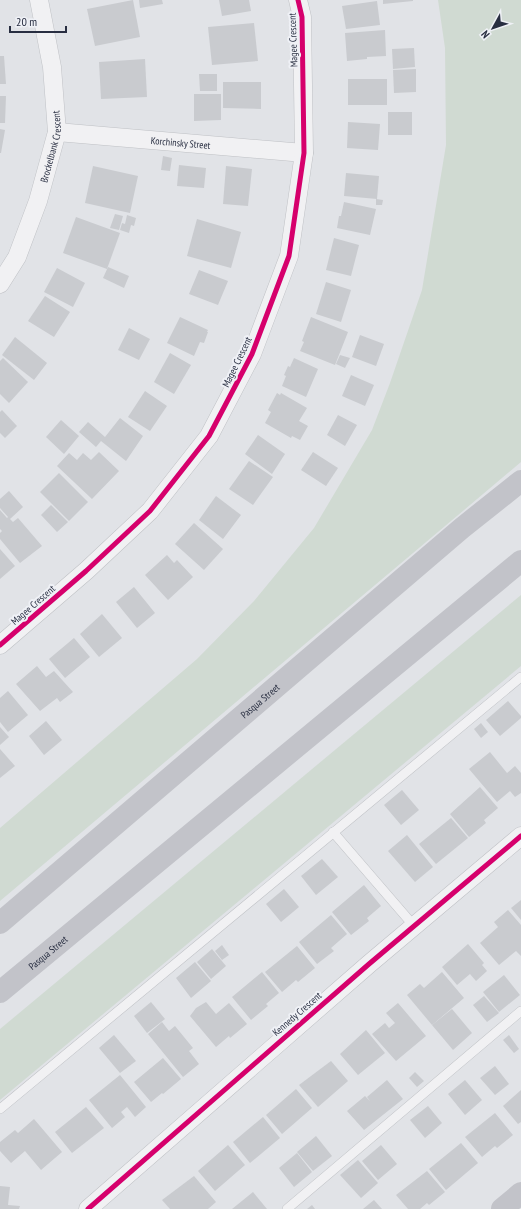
<svg xmlns="http://www.w3.org/2000/svg" width="521" height="1209" font-family="'PT Sans Narrow',sans-serif">
  <rect width="100%" height="100%" fill="#e1e3e7"/>
  <!-- grass -->
  <g fill="#d0dad2">
    <polygon points="438,0 521,0 521,462 0,901 0,828 197,659 254,601 314,528 372,430 390,383 422,290 446,145 445,48"/>
    <polygon points="521,595 521,666 0,1100 0,1029"/>
  </g>
  <!-- building -->
  <g fill="#c9cbcf">
    <polygon points="133,0 140,37 95,46 87,9"/>
    <polygon points="139,0 162,0 163,4 140,8"/>
    <polygon points="219,0 249,0 251,11 222,16"/>
    <polygon points="383,0 413,0 413,1 383,4"/>
    <polygon points="377,1 380,25 346,29 342,6"/>
    <polygon points="254,23 258,61 212,65 208,27"/>
    <polygon points="385,30 386,56 367,57 367,59 347,61 345,33"/>
    <polygon points="414,48 415,67 393,69 392,49"/>
    <polygon points="0,56 4,56 6,84 0,84"/>
    <polygon points="145,59 147,97 101,99 99,62"/>
    <polygon points="416,69 416,92 394,93 393,70"/>
    <polygon points="199,74 217,74 217,91 200,91"/>
    <rect x="348" y="79" width="39" height="26"/>
    <polygon points="223,82 261,82 261,109 223,108"/>
    <polygon points="194,94 221,94 221,120 194,121"/>
    <polygon points="0,96 6,96 5,123 0,123"/>
    <rect x="388" y="112" width="24" height="23"/>
    <polygon points="348,122 380,124 378,150 347,148"/>
    <polygon points="0,129 5,130 1,153 0,153"/>
    <polygon points="163,156 172,158 170,171 161,170"/>
    <polygon points="179,165 206,168 204,188 177,186"/>
    <polygon points="93,166 138,176 130,213 85,203"/>
    <polygon points="226,166 252,169 248,206 223,204"/>
    <polygon points="346,173 379,176 377,199 344,196"/>
    <polygon points="376,199 383,200 382,205 376,205"/>
    <polygon points="344,202 376,209 370,235 337,228 339,216 341,216"/>
    <polygon points="115,214 123,216 119,230 110,228"/>
    <polygon points="127,215 136,218 134,226 131,225 129,233 120,230 122,223 125,224"/>
    <polygon points="76,217 120,233 107,269 63,253"/>
    <polygon points="197,219 241,232 231,268 187,256"/>
    <polygon points="334,238 359,245 351,276 326,270"/>
    <polygon points="108,267 129,276 124,288 103,278"/>
    <polygon points="57,268 85,283 73,307 44,292"/>
    <polygon points="199,270 228,281 218,305 189,294"/>
    <polygon points="326,282 351,290 341,322 316,314"/>
    <polygon points="45,296 70,312 54,337 28,321"/>
    <polygon points="180,317 208,330 207,332 208,332 204,343 200,342 194,356 167,343"/>
    <polygon points="311,317 348,332 335,365 300,351 304,342 302,341"/>
    <polygon points="129,328 150,339 139,360 118,350"/>
    <polygon points="360,335 384,344 376,366 352,357"/>
    <polygon points="15,337 47,363 34,380 2,355"/>
    <polygon points="170,353 191,365 174,394 154,382"/>
    <polygon points="340,355 350,358 345,368 336,364"/>
    <polygon points="3,358 28,382 9,403 0,394 0,361"/>
    <polygon points="294,358 318,369 306,397 282,386 286,376 284,375 288,366 290,367"/>
    <polygon points="351,375 374,385 365,406 342,396"/>
    <polygon points="145,391 167,406 150,431 128,417"/>
    <polygon points="277,393 280,395 281,393 307,408 299,421 308,426 300,440 292,436 291,438 265,423 271,412 268,410"/>
    <polygon points="2,410 17,426 5,438 0,433 0,412"/>
    <polygon points="338,415 357,425 345,446 327,435"/>
    <polygon points="120,418 143,436 126,461 101,441 96,447 79,432 88,422 105,437"/>
    <polygon points="61,420 79,436 64,454 46,437"/>
    <polygon points="258,435 285,454 272,474 245,454"/>
    <polygon points="99,452 119,471 92,499 57,466 69,453 77,460 83,453 91,460"/>
    <polygon points="313,452 338,468 326,486 301,470"/>
    <polygon points="249,461 273,477 253,505 229,489"/>
    <polygon points="59,473 88,502 69,521 40,492"/>
    <polygon points="9,491 23,507 10,519 13,522 18,518 42,546 20,563 0,539 0,533 2,531 0,529 0,510 7,518 8,517 0,508 0,499"/>
    <polygon points="216,496 241,515 223,539 199,520"/>
    <polygon points="51,505 68,522 57,532 41,515"/>
    <polygon points="194,523 223,549 204,570 175,544"/>
    <polygon points="0,549 15,566 0,579"/>
    <polygon points="167,555 174,563 177,560 193,577 168,600 145,575"/>
    <polygon points="134,587 155,613 137,628 116,602"/>
    <polygon points="102,614 122,638 99,657 80,634"/>
    <polygon points="74,638 90,657 65,678 49,659"/>
    <polygon points="37,666 46,677 54,671 73,692 60,702 57,698 40,711 16,684"/>
    <polygon points="8,691 28,715 8,732 0,722 0,698"/>
    <polygon points="508,701 521,716 521,718 500,736 486,720"/>
    <polygon points="46,721 62,740 44,755 29,736"/>
    <polygon points="481,723 488,732 481,738 474,729"/>
    <polygon points="0,727 9,737 0,745"/>
    <polygon points="0,749 15,766 0,778"/>
    <polygon points="490,752 507,773 515,766 521,773 521,793 515,797 510,791 497,802 469,769"/>
    <polygon points="480,787 498,808 484,820 486,823 469,837 450,814"/>
    <polygon points="402,790 419,810 401,825 384,805"/>
    <polygon points="451,818 468,838 436,864 419,844"/>
    <polygon points="407,835 433,867 415,882 388,851"/>
    <polygon points="322,859 338,877 316,895 301,876"/>
    <polygon points="364,885 381,906 367,918 369,921 351,935 332,912"/>
    <polygon points="284,889 299,907 281,922 266,904"/>
    <polygon points="521,900 521,920 511,908"/>
    <polygon points="508,910 521,925 521,956 516,951 499,965 480,943 498,927 494,922"/>
    <polygon points="331,915 347,934 331,948 334,951 317,964 299,942"/>
    <polygon points="468,944 484,963 482,965 487,971 476,981 470,974 457,985 442,967"/>
    <polygon points="222,945 229,955 222,960 215,951"/>
    <polygon points="297,946 315,968 298,982 296,980 282,992 265,972"/>
    <polygon points="212,949 226,966 211,979 197,962"/>
    <polygon points="195,962 211,981 191,998 176,978"/>
    <polygon points="262,972 279,993 266,1004 268,1006 251,1020 232,997"/>
    <polygon points="442,972 464,998 432,1025 407,995 420,984 424,988"/>
    <polygon points="504,975 520,995 499,1012 483,992"/>
    <polygon points="484,996 499,1013 487,1022 473,1005"/>
    <polygon points="151,1002 165,1019 147,1033 134,1016"/>
    <polygon points="206,1002 216,1014 229,1003 247,1024 230,1038 229,1036 216,1047 190,1016 196,1008"/>
    <polygon points="398,1003 426,1036 396,1061 372,1034 385,1023 389,1028 395,1023 386,1013"/>
    <polygon points="452,1009 472,1033 453,1050 432,1025"/>
    <polygon points="162,1022 169,1031 175,1026 193,1048 189,1051 199,1064 183,1077 148,1034"/>
    <polygon points="366,1030 385,1053 358,1075 340,1054"/>
    <polygon points="114,1035 136,1061 120,1073 99,1048"/>
    <polygon points="509,1035 519,1049 514,1053 503,1040"/>
    <polygon points="163,1058 181,1079 163,1094 162,1093 151,1102 134,1082"/>
    <polygon points="331,1061 348,1081 318,1107 299,1085"/>
    <polygon points="495,1066 509,1084 495,1095 480,1078"/>
    <polygon points="415,1072 424,1081 417,1087 409,1078"/>
    <polygon points="120,1075 146,1107 135,1117 127,1107 121,1112 125,1117 112,1128 89,1100"/>
    <polygon points="387,1080 403,1099 364,1130 347,1111 365,1096 370,1101 367,1097"/>
    <polygon points="465,1080 482,1100 465,1115 448,1094"/>
    <polygon points="296,1089 312,1108 282,1134 266,1115"/>
    <polygon points="521,1090 521,1122 518,1124 503,1106"/>
    <polygon points="428,1106 442,1123 425,1138 410,1120"/>
    <polygon points="86,1107 104,1128 72,1153 55,1132"/>
    <polygon points="495,1113 513,1135 497,1148 495,1146 482,1157 465,1137"/>
    <polygon points="263,1117 280,1138 250,1163 233,1142"/>
    <polygon points="34,1119 62,1152 41,1170 25,1151 11,1163 0,1151 0,1142 15,1130 18,1133"/>
    <polygon points="316,1136 332,1156 313,1171 297,1152"/>
    <polygon points="461,1143 478,1163 446,1190 429,1169"/>
    <polygon points="228,1145 245,1165 215,1191 198,1171"/>
    <polygon points="381,1145 397,1164 378,1180 362,1161"/>
    <polygon points="297,1153 312,1172 294,1187 279,1168"/>
    <polygon points="358,1160 378,1183 361,1198 340,1175"/>
    <polygon points="427,1171 445,1192 429,1205 427,1203 420,1209 408,1209 396,1195"/>
    <polygon points="194,1176 216,1202 208,1209 170,1209 162,1200"/>
    <polygon points="0,1186 10,1187 8,1205 20,1206 19,1209 0,1209"/>
    <polygon points="253,1192 267,1209 232,1209"/>
    <polygon points="374,1200 382,1209 363,1209 369,1204"/>
    <polygon points="312,1205 315,1209 307,1209"/>
  </g>
  <g fill="none" stroke-linecap="round" stroke-linejoin="round">
    <!-- lane casing -->
    <g stroke="#bfc1c5" stroke-width="10">
      <g id="lane">
        <polyline points="333,832 414,926"/>
        <polyline points="0,1109 521,677"/>
        <polyline points="287,1209 521,1011"/>
      </g>
    </g>
    <!-- street casing -->
    <g stroke="#bfc1c5" stroke-width="19">
      <g id="street">
        <path id="s1" d="M 57,132 L 304,153"/>
        <path id="s2" d="M 0,284 L 17,257 L 38,201 L 57,132 L 52,67 L 39,0"/>
        <polyline points="0,645 86,571 150,511 209,436 252,354 289,256 304,153 302,17 298,0"/>
        <polyline points="88,1209 369,964 521,836"/>
      </g>
    </g>
    <!-- lane -->
    <use href="#lane" stroke="#f1f1f3" stroke-width="9"/>
    <!-- street -->
    <use href="#street" stroke="#f1f1f3" stroke-width="18"/>
    <!-- secondary -->
    <g stroke="#c2c3c9" stroke-width="22">
      <path id="s3" d="M 0,923 L 462,528 L 521,481"/>
      <path id="s4" d="M 0,992 L 521,561"/>
      <polyline points="502,1209 521,1193"/>
    </g>
    <!-- cycleway casing -->
    <g stroke="#eff1f6" stroke-width="8">
      <g id="cycleway">
        <polyline points="0,645 86,571 150,511 209,436 252,354 289,256 304,153 302,17 298,0"/>
        <polyline points="88,1209 369,964 521,836"/>
      </g>
    </g>
    <!-- cycleway -->
    <use href="#cycleway" stroke="#d6006c" stroke-width="5"/>
  </g>
  <g text-anchor="middle" dominant-baseline="central" stroke-width="4" stroke-linejoin="round" paint-order="stroke">
    <!-- street labels -->
    <g font-size="10" fill="#282e41" stroke="#eff1f6">
      <text transform="translate(293 40) rotate(-92)">Magee Crescent</text>
      <text stroke="none"><textPath href="#s1" startOffset="124">Korchinsky Street</textPath></text>
      <text stroke="none"><textPath href="#s2" startOffset="148">Brockelbank Crescent</textPath></text>
      <text transform="translate(237 362) rotate(-64)">Magee Crescent</text>
      <text transform="translate(33 605) rotate(-41)">Magee Crescent</text>
      <text stroke="none"><textPath href="#s3" startOffset="342">Pasqua Street</textPath></text>
      <text stroke="none"><textPath href="#s4" startOffset="62">Pasqua Street</textPath></text>
      <text transform="translate(297 1014) rotate(-41)">Kennedy Crescent</text>
    </g>
  </g>
  <!-- north arrow -->
  <g transform="translate(493 28) rotate(230)" stroke="#eff1f6" stroke-width="3" paint-order="stroke">
  <path d="M0-3L7 15L0 10L-7 15Z" fill="#282e41"/>
  <text y="-6" font-size="11" font-weight="bold" text-anchor="middle" fill="#282e41">N</text>
  </g>
  <!-- scale -->
  <path d="M10 26v6h56v-6" fill="none" stroke="#282e41" stroke-width="2"/>
  <text x="16" y="26" font-size="12" fill="#282e41" stroke="#eff1f6" stroke-width="3" paint-order="stroke">20 m</text>
</svg>
